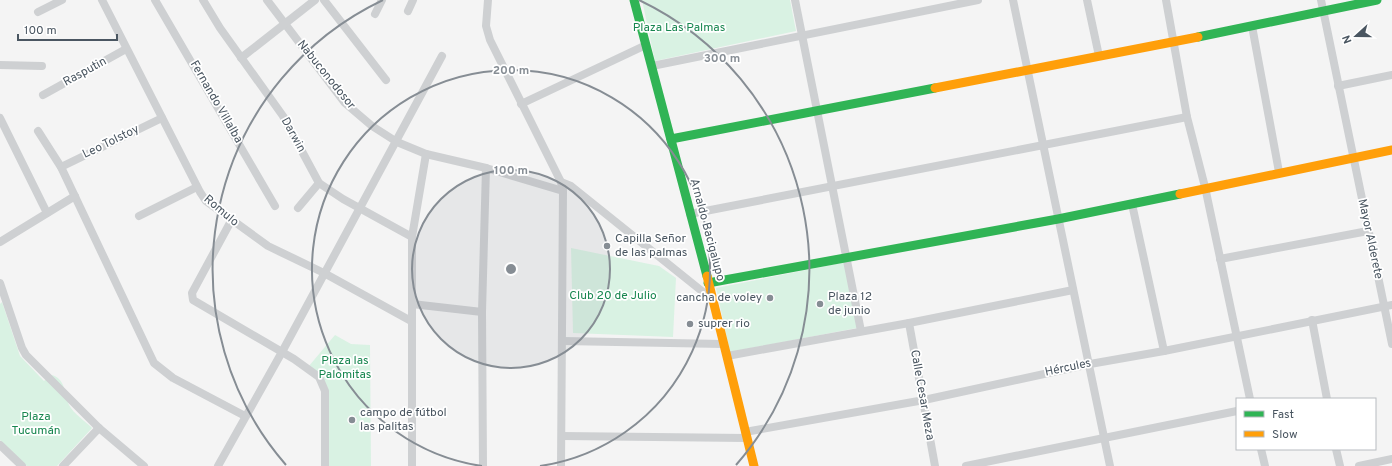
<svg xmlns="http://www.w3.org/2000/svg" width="1392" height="466" font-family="Overpass,sans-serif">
  <rect width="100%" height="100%" fill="#f4f4f4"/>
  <!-- green -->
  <g fill="#d9f2e3">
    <polygon points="642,0 790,0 796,31 655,61"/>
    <polygon points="571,248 659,266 676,278 673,337 573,333"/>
    <polygon points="846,262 857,328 730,352 716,288"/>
    <path d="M 2,302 L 20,356 L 44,381 L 51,375 C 65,377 65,395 69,405 C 73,413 86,422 92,428 L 57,466 L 27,466 L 0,440 L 0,304 Z"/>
    <polygon points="335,335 351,344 370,345 371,466 328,466 328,388 309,366"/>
  </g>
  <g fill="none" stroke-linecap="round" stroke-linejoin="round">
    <!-- street -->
    <g stroke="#ced0d2" stroke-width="8">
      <polyline points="102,0 200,192 206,201 268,246 324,273 411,321"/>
      <polyline points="155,0 275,206"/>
      <polyline points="203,0 220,28 283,116 319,183 343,199 412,237"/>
      <polyline points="267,0 345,103 372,126 397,142 426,154 486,168 563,191"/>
      <polyline points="324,0 386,80"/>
      <polyline points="488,0 486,26 490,40 561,182 563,191 561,466"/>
      <polyline points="795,0 861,331"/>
      <polyline points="1013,0 1110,466"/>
      <polyline points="1087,0 1099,56"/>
      <polyline points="1166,0 1187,117 1205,187 1250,399"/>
      <polyline points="1321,0 1392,344"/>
      <polyline points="408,11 413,0"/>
      <polyline points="38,12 62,0"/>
      <polyline points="375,14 382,0"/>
      <polyline points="1252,26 1279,172"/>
      <polyline points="241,58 315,0"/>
      <polyline points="0,65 42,66"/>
      <polyline points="652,66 978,0"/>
      <polyline points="1338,86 1392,75"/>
      <polyline points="43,95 126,49"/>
      <polyline points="521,104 646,45"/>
      <polyline points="0,118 47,213"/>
      <polyline points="38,131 61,167 154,363 173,378 245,416"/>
      <polyline points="61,167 162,118"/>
      <polyline points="561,182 571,186 713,300"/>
      <polyline points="1132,204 1164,351"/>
      <polyline points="298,208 319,183"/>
      <polyline points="690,214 1187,117"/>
      <polyline points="139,216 197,187"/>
      <polyline points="231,221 192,293 193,300 294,359 319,377 325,391 325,466"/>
      <polyline points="0,242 75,196"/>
      <polyline points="1220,259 1368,231"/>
      <polyline points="0,283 22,348 26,355 99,428 144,466"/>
      <polyline points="412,304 482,312"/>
      <polyline points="1312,320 1327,399"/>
      <polyline points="909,323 935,466"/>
      <polyline points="563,341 723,344"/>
      <polyline points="727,356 909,323 1073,290"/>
      <polyline points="745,432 924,400 1090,364 1164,351 1392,305"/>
      <polyline points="562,436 746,438"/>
      <polyline points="0,445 22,466"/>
      <polyline points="1261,449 1265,466"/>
      <polyline points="1336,449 1340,466"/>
      <polyline points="63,466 99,428"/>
      <polyline points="218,466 282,352 442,56"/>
      <polyline points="412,466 412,237 426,154"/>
      <polyline points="483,466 482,312 486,168"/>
      <polyline points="966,466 1237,411"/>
      <polyline points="1359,466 1392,459"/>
    </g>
    <!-- fast -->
    <g stroke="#30b455" stroke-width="9">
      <polyline points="634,0 707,276"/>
      <polyline points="1198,37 1377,0"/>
      <polyline points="671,139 935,88"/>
      <polyline points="708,283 1058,219 1180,194"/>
    </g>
    <!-- slow -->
    <g stroke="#ff9f0a" stroke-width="9">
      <polyline points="935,88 1198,37"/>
      <polyline points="1180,194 1392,150"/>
      <polyline points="707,276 754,466"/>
    </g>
  </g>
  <!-- distance rings -->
  <circle cx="511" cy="269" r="99" fill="#868d94" fill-opacity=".12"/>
  <g fill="none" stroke="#868d94" stroke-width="2">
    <circle cx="511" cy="269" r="99"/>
    <path d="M482 466A199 199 0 1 1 540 466"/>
    <path d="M286 465A298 298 0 0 1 383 0M639 0A298 298 0 0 1 736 465"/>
  </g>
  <!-- markers -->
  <g fill="#868d94" stroke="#fff" stroke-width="1.5">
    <circle cx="607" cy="246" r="4"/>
    <circle cx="770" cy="298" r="4"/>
    <circle cx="820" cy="304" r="4"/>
    <circle cx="690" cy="324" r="4"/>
    <circle cx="352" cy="420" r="4"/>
  </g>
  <g text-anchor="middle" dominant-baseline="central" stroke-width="3.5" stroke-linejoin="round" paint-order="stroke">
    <!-- park labels -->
    <g font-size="12" fill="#17864f" stroke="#fff">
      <text x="679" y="28">Plaza Las Palmas</text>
      <text x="613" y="296">Club 20 de Julio</text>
      <text x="345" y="361">Plaza las<tspan x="345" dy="14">Palomitas</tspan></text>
      <text x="36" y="417">Plaza<tspan x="36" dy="14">Tucumán</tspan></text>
    </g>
    <!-- street labels -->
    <g font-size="12" fill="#4a5661" stroke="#fff">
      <text transform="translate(85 72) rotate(-29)">Rasputin</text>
      <text transform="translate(326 75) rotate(51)">Nabuconodosor</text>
      <text transform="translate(216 102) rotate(60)">Fernando Villalba</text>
      <text transform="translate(293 135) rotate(61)">Darwin</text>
      <text transform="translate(111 142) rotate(-26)">Leo Tolstoy</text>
      <text transform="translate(221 211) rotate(40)">Romulo</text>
      <text transform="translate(707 230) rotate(75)">Arnaldo Bacigalupo</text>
      <text transform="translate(1370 239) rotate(78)">Mayor Alderete</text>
      <text transform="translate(1068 368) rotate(-12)">Hércules</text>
      <text transform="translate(922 395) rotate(80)">Calle Cesar Meza</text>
    </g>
    <!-- poi labels -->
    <g font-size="12" fill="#4a5661" stroke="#fff" text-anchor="start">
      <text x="615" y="239">Capilla Señor<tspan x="615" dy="14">de las palmas</tspan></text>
      <text x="828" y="297">Plaza 12<tspan x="828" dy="14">de junio</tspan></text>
      <text x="762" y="298" text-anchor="end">cancha de voley</text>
      <text x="698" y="324">suprer rio</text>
      <text x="360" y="413">campo de fútbol<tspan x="360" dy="14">las palitas</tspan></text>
    </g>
  </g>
  <circle cx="511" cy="269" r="6" fill="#868d94" stroke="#fff" stroke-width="2"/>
  <g font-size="12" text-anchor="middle" font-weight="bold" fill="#868d94" stroke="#fff" stroke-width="3.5" stroke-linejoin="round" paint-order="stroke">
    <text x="722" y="62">300 m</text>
    <text x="511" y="74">200 m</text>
    <text x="511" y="174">100 m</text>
  </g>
  <!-- legend -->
  <rect x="1236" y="398" width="140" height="52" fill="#ffffff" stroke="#b7bbc0"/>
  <rect x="1244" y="411" width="20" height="6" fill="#30b455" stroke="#b7bbc0"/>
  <text x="1272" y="418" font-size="12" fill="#4a5661">Fast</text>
  <rect x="1244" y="431" width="20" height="6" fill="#ff9f0a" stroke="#b7bbc0"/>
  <text x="1272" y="438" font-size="12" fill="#4a5661">Slow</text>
  <!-- north arrow -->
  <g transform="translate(1356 36) rotate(249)" stroke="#ffffff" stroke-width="3" paint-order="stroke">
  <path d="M0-3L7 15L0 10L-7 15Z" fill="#4a5661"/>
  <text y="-6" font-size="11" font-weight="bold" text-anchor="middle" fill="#4a5661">N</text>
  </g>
  <!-- scale -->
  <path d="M18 34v6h99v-6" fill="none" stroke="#4a5661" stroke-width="2"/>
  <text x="24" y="34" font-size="12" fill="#4a5661" stroke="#ffffff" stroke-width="3" paint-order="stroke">100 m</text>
</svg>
